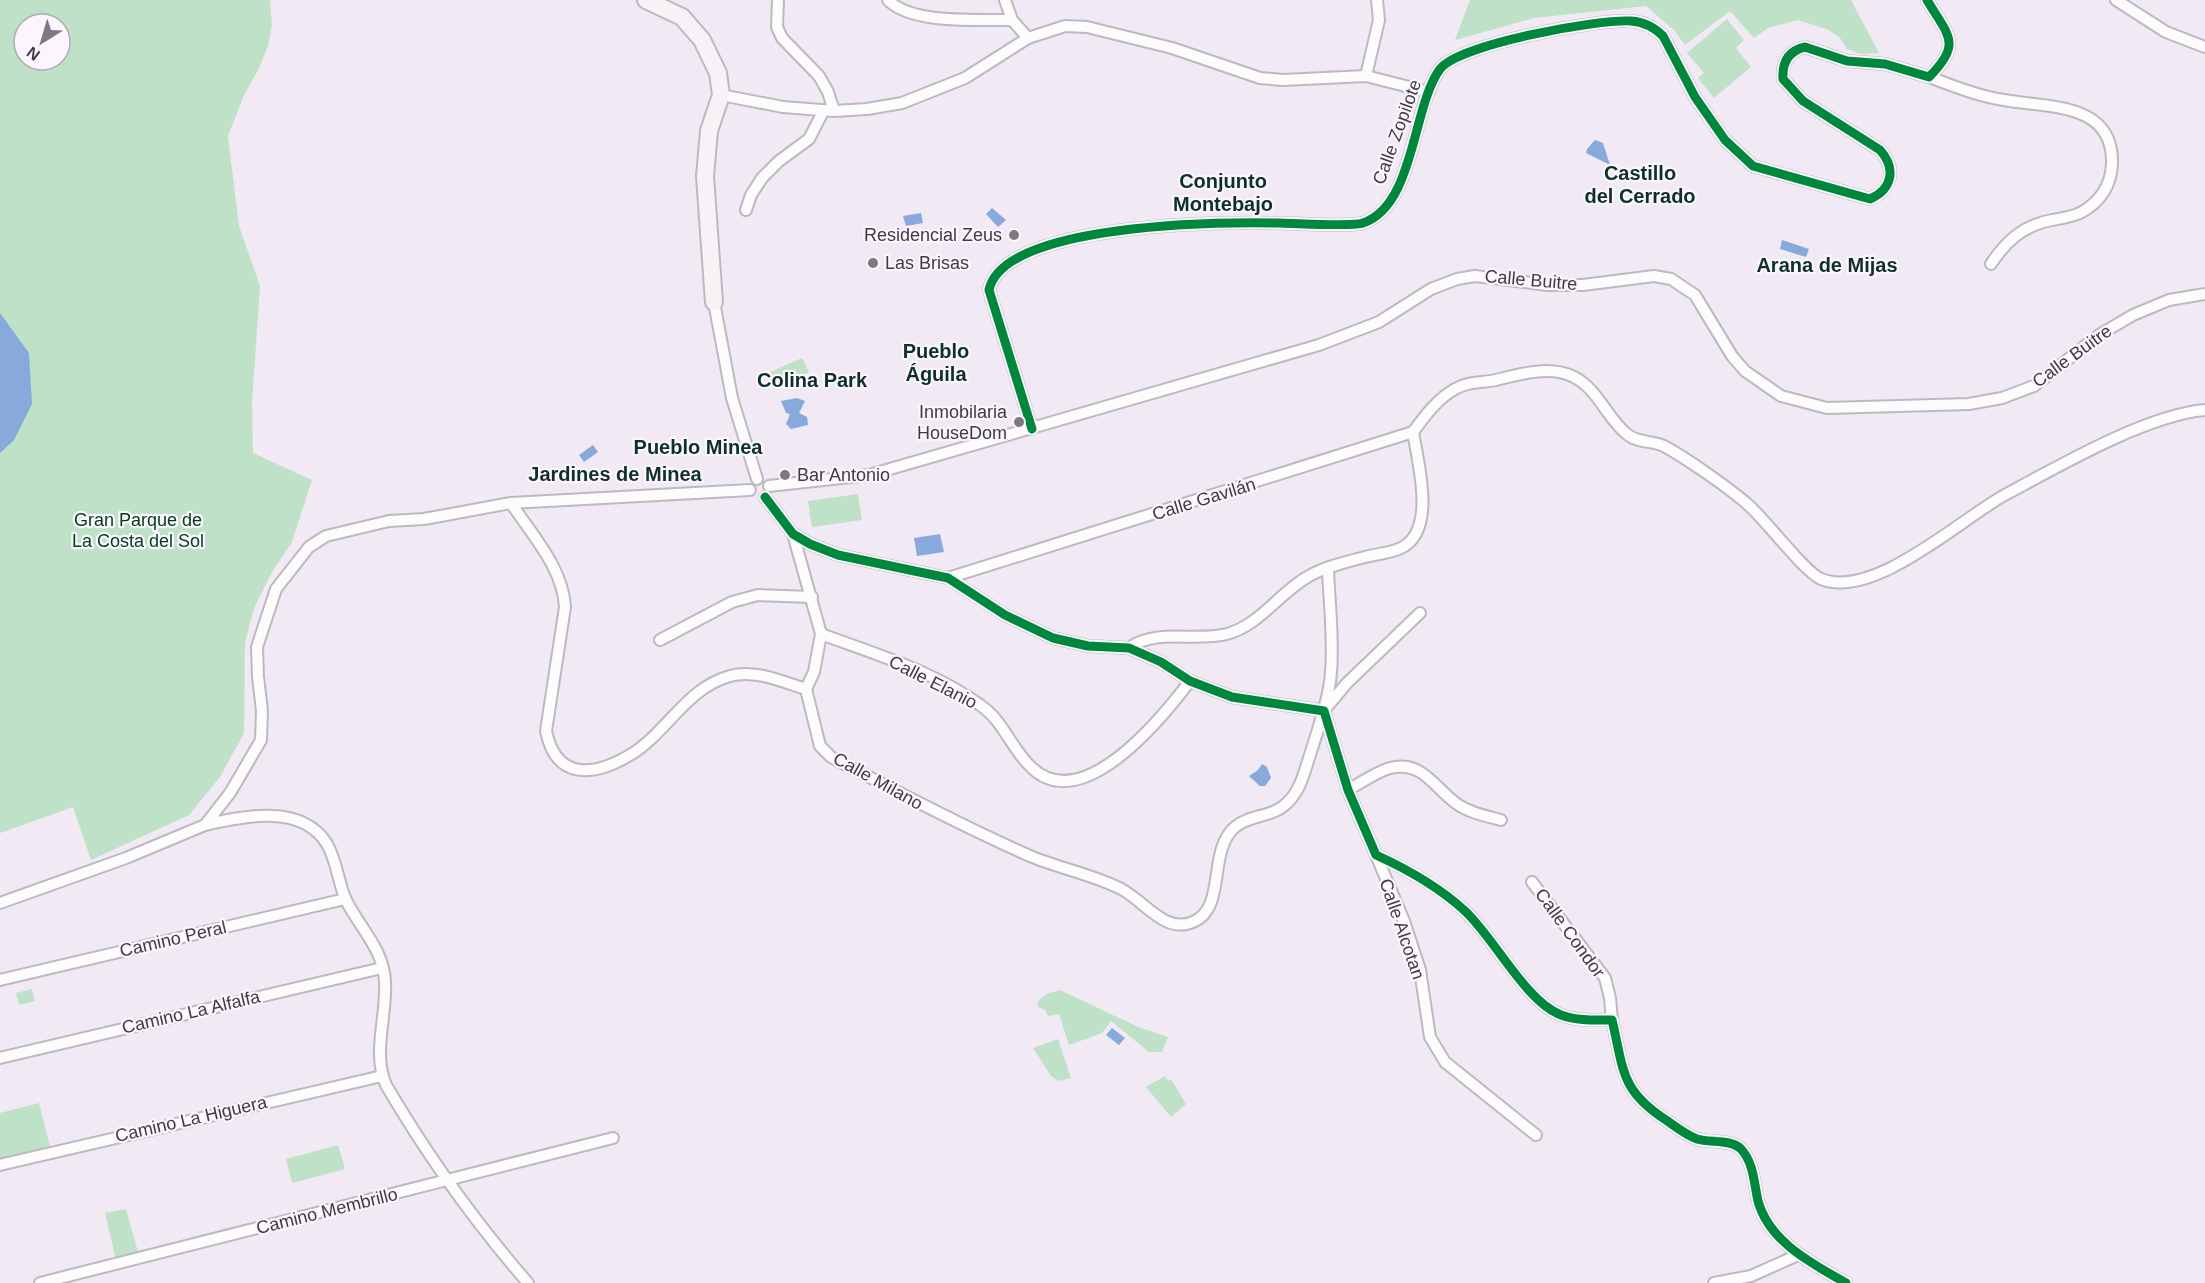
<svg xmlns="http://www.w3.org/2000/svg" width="2205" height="1283" font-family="Arial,sans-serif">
  <rect width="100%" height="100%" fill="#f1e9f3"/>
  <!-- green -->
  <g fill="#bee1c8" fill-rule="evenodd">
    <path d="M 0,0 L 270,0 L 272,25 L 268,46 L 259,68 L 244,95 L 228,136 L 239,226 L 260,286 L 252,403 L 253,453 L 312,480 L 292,542 L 272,572 L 254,608 L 245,643 L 244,733 L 220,777 L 189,815 L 91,860 L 73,807 L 0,833 ZM 24,24 L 60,24 L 60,60 L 24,60 Z"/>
    <polygon points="1470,0 1851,0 1879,53 1861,54 1847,49 1840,38 1829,30 1798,20 1768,28 1754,38 1730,11 1685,45 1674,30 1646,6 1534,18 1455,40"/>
    <polygon points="1727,19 1744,40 1736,48 1751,67 1714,98 1698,78 1704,73 1687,53"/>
    <polygon points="802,358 809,372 775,388 768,373"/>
    <polygon points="858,494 862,520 812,527 808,501"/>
    <polygon points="32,989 35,1001 19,1005 16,993"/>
    <path d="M 1060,990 L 1138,1027 L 1168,1037 L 1162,1052 L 1149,1052 L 1111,1021 L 1102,1033 L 1069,1045 L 1059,1014 L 1048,1016 L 1045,1010 L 1037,1006 C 1039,995 1050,993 1060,990 Z"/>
    <polygon points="1058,1039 1071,1078 1058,1081 1051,1076 1033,1048"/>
    <polygon points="1165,1076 1168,1081 1171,1079 1186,1104 1171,1117 1146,1087"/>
    <polygon points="39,1103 50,1147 0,1160 0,1113"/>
    <polygon points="338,1145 345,1169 292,1183 286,1159"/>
    <polygon points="126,1209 138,1252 116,1259 105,1213"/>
  </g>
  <!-- water -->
  <g fill="#88a9db">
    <polygon points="1595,140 1603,143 1610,165 1586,153 1587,149"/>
    <polygon points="992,208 1006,220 998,227 986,214"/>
    <polygon points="921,213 923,223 906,226 903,216"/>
    <polygon points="1782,240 1809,249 1806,257 1780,249"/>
    <polygon points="0,313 29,353 32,404 14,440 0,453"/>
    <polygon points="797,398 805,401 799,413 807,417 808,425 791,429 786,424 790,414 786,413 781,401"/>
    <polygon points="593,445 598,452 584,462 579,455"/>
    <polygon points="940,534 944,552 917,556 914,538"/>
    <polygon points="1262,764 1267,767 1271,778 1265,786 1260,786 1249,776 1258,770"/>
    <polygon points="1112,1028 1125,1038 1119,1045 1106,1035"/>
  </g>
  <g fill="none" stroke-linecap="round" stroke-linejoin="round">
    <!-- street casing -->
    <g stroke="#beb9c0" stroke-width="14">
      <g id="street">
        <polyline points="778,0 777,27 782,38 819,76 828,92 834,111"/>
        <path d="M 888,0 C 912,25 979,19 1012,20"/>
        <polyline points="1005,0 1012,20 1028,38"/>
        <polyline points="2116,0 2166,32 2205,47"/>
        <polyline points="1366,76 1379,20 1377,0"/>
        <path d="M 1929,77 C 1953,86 1978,96 2004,100 C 2046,108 2114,101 2112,164 C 2111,185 2101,201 2082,212 C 2073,217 2062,218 2052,220 C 2024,225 2006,241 1991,264"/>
        <polyline points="721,95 783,107 834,111 867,109 902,103 965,78 1028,38 1065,26 1087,27 1172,48 1260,78 1283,80 1366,76 1429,92"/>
        <polyline points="746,210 751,195 762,178 779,161 809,139 824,110"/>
        <polyline points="714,302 732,398 757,479"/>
        <path d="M 1032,429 L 989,290 C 1003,223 1220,222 1277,223 C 1294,223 1351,227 1363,223 C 1415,205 1412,107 1440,69 C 1459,44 1598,19 1631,21 C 1644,22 1654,27 1663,36 L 1695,97 L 1725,140 L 1753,166 L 1870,199 C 1893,189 1896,168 1880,150 L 1803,101 L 1783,79 C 1782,63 1788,51 1805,47 L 1847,61 L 1885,64 L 1929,77 C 1963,43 1948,36 1927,0"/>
        <polyline points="769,486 869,475 1319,345 1379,322 1431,289 1457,279 1475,276 1548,285 1583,285 1654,276 1671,279 1695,295 1732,356 1745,371 1781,396 1827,408 1969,404 2002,398 2034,386 2099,335 2133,315 2169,300 2205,294"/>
        <path d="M 765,497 L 793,534 L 810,544 L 838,555 L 948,578 L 1005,615 L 1053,638 L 1088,646 L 1129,648 L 1161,662 L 1190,681 L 1232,697 L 1324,711 L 1348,790 L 1376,855 C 1409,870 1439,887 1465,911 C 1495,939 1526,1002 1561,1015 C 1577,1021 1595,1020 1612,1020 C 1624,1070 1620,1090 1666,1120 C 1676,1127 1686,1135 1697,1139 C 1710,1143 1731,1139 1741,1149 C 1754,1163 1754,1184 1758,1201 C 1769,1242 1813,1264 1846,1283"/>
        <path d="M 511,503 C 532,535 563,568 565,607 L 546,731 C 556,780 593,777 630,755 C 667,733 686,688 730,676 C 755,669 783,682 806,689 L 820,746 L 831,757 C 897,792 962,826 1030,856 C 1058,868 1098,876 1123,890 C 1145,902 1165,934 1193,922 C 1227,908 1207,851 1235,827 C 1250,814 1272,818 1287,803 C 1301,790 1304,772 1310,755 C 1318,728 1329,700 1331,672 C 1334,638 1329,602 1328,568"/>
        <polyline points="793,534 821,634 814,672 806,689"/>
        <path d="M 948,578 L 1413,432 C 1425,416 1437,399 1455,389 C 1468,381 1482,383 1496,380 C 1520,374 1550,365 1574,377 C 1598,389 1608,420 1628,435 C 1638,443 1654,441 1664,446 C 1686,458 1726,486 1745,502 C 1764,517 1803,571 1821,579 C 1873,600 1960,520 2003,496 C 2057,467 2146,415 2205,410"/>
        <path d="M 821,634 C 875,654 933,671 980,705 C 1004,721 1011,749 1032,768 C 1083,816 1162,718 1190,681"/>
        <polyline points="660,640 732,602 758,595 812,597"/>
        <path d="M 1129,648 C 1156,628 1195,642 1227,634 C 1260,625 1280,592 1309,576 C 1326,566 1347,562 1365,557 C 1376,554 1391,553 1401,548 C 1437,531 1418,463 1413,432"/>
        <polyline points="1326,708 1347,683 1420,613"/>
        <path d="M 1348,790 C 1361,783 1376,772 1390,768 C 1423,760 1434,788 1457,804 C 1470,813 1486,816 1501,820"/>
        <path d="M 205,825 C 242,816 302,803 327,844 C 338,863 338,886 348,904 C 362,930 384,951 385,982 C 387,1016 372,1053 386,1085 C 427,1155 475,1222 528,1283"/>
        <polyline points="1376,855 1404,921 1420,970 1430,1037 1445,1062 1536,1135"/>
        <polyline points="1532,882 1605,978 1610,998 1612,1020"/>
        <polyline points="0,903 126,858 205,825 230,793 261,740 262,711 258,677 257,647 276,589 309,547 326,536 389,521 424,519 511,503 750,490"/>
        <polyline points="0,980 345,899"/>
        <polyline points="0,1058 382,968"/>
        <polyline points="0,1165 382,1076"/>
        <polyline points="40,1283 613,1138"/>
        <polyline points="1714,1283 1751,1276 1798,1255"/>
      </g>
    </g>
    <!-- secondary casing -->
    <g stroke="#beb9c0" stroke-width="20">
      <polyline id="secondary" points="646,0 682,17 702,40 718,73 721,95 709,131 705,176 714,302"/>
    </g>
    <!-- street -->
    <use href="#street" stroke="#fdfcfd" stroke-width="10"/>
    <!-- secondary -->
    <use href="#secondary" stroke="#f7f2f6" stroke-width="16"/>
    <!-- cycleway casing -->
    <g stroke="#fbf6fd" stroke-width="13">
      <g id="cycleway">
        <path d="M 1032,429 L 989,290 C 1003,223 1220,222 1277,223 C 1294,223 1351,227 1363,223 C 1415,205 1412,107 1440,69 C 1459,44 1598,19 1631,21 C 1644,22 1654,27 1663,36 L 1695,97 L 1725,140 L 1753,166 L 1870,199 C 1893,189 1896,168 1880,150 L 1803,101 L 1783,79 C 1782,63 1788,51 1805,47 L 1847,61 L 1885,64 L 1929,77 C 1963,43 1948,36 1927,0"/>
        <path d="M 765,497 L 793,534 L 810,544 L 838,555 L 948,578 L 1005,615 L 1053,638 L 1088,646 L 1129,648 L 1161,662 L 1190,681 L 1232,697 L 1324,711 L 1348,790 L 1376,855 C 1409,870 1439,887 1465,911 C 1495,939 1526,1002 1561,1015 C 1577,1021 1595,1020 1612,1020 C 1624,1070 1620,1090 1666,1120 C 1676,1127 1686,1135 1697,1139 C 1710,1143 1731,1139 1741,1149 C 1754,1163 1754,1184 1758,1201 C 1769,1242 1813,1264 1846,1283"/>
      </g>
    </g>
    <!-- cycleway -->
    <use href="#cycleway" stroke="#00873e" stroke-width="9"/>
  </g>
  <!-- markers -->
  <g fill="#7e7880" stroke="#fbf6fd" stroke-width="2">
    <circle cx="1014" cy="235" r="6"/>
    <circle cx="873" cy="263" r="6"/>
    <circle cx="1019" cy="422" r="6"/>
    <circle cx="785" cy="475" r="6"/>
  </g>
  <g text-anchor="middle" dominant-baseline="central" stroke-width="4.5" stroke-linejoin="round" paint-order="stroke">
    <!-- street labels -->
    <g font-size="18" fill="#403b42" stroke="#fbf6fd">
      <text transform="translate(1397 132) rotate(-70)">Calle Zopilote</text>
      <text transform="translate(1531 280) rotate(5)">Calle Buitre</text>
      <text transform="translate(2072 356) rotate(-36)">Calle Buitre</text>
      <text transform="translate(1204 499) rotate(-17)">Calle Gavilán</text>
      <text transform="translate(933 682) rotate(27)">Calle Elanio</text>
      <text transform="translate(878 781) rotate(29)">Calle Milano</text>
      <text transform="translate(1402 929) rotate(71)">Calle Alcotan</text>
      <text transform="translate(1570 933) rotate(54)">Calle Condor</text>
      <text transform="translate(173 939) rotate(-13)">Camino Peral</text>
      <text transform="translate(191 1012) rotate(-13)">Camino La Alfalfa</text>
      <text transform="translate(191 1119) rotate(-13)">Camino La Higuera</text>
      <text transform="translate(327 1211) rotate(-14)">Camino Membrillo</text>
    </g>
    <!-- poi labels -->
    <g font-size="18" fill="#403b42" stroke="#fbf6fd" text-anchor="end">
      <text x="1002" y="235">Residencial Zeus</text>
      <text x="885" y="263" text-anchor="start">Las Brisas</text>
      <text x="1007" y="412">Inmobilaria<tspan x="1007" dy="21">HouseDom</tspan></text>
      <text x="797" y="475" text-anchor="start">Bar Antonio</text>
    </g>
    <!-- park labels -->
    <g font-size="18" fill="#003d18" stroke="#fbf6fd">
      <text x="138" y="520">Gran Parque de<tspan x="138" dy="21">La Costa del Sol</tspan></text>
    </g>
    <!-- neighbourhood labels -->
    <g font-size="20" font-weight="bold" fill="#0e302b" stroke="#fbf6fd">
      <text x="1640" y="173">Castillo<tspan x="1640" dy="23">del Cerrado</tspan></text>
      <text x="1223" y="181">Conjunto<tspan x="1223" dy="23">Montebajo</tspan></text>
      <text x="1827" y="265">Arana de Mijas</text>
      <text x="936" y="351">Pueblo<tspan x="936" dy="23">Águila</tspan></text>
      <text x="812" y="380">Colina Park</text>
      <text x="698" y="447">Pueblo Minea</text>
      <text x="615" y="474">Jardines de Minea</text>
    </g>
  </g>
  <!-- north arrow -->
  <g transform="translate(42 42) rotate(217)"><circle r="28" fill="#fbf6fd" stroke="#b0abb2" stroke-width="1.5"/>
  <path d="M0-4.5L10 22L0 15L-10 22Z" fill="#7e7880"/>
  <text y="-9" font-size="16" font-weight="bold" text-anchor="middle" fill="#403b42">N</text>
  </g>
</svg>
